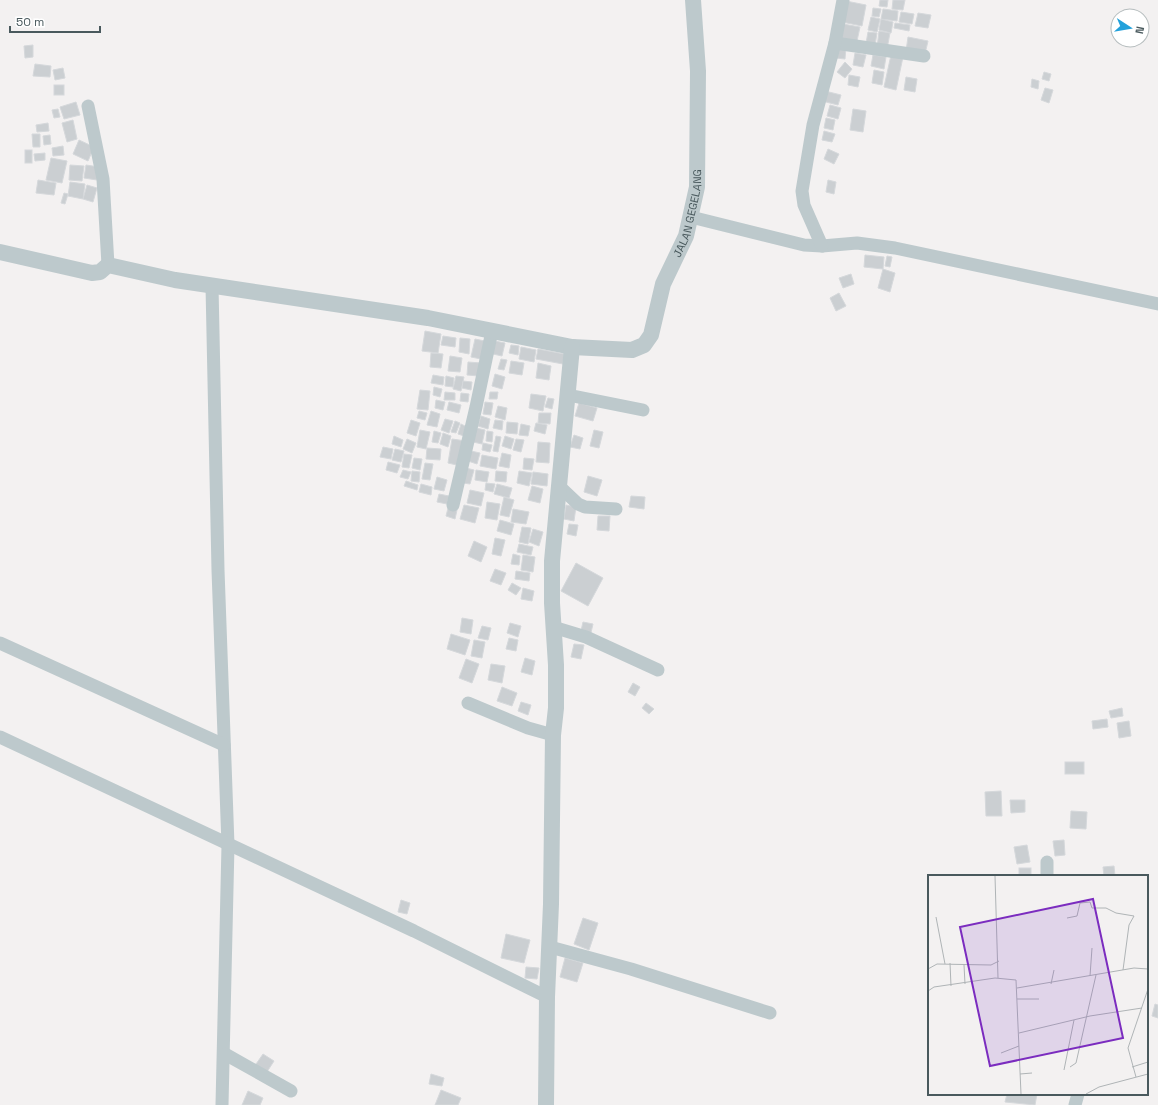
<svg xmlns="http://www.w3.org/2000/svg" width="1158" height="1105" font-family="'Space Grotesk',sans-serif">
  <rect width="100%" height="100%" fill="#f3f1f1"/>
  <!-- building -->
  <g fill="#cbcfd2" stroke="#d5d8db">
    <polygon points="880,0 888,0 887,7 879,6"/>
    <polygon points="893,0 905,0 903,10 892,9"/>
    <polygon points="846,1 866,5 862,26 842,22"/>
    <polygon points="873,8 881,9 879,17 872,16"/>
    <polygon points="883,9 898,11 897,21 881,19"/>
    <polygon points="901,12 914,14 912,24 899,22"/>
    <polygon points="918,13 931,15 928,28 915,26"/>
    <polygon points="871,17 880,19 877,32 868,30"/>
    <polygon points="881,19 893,22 891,33 879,30"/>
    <polygon points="895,23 910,25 909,31 894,28"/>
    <polygon points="843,24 860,27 857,41 840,38"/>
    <polygon points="879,31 890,33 887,49 877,48"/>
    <polygon points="868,32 877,33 875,45 866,43"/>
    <polygon points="908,37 928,41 925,54 906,51"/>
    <polygon points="33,45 33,57 25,58 24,46"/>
    <polygon points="837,46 846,47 845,59 836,58"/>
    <polygon points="855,53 866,55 863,67 853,65"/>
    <polygon points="873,55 886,57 884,69 871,66"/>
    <polygon points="891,55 903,57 896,90 884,87"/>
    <polygon points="845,62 852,69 845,78 837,72"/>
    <polygon points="35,64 51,66 50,77 33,76"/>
    <polygon points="63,68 65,78 55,80 53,70"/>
    <polygon points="874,70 884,72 882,85 872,83"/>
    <polygon points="1044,72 1051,74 1049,81 1042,79"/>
    <polygon points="849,75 860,77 858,87 848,85"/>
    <polygon points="906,77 917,79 915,92 904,90"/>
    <polygon points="1032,79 1039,81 1038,89 1031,87"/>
    <rect x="54" y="85" width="10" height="10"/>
    <polygon points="1045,88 1053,90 1049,103 1041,100"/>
    <polygon points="825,91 841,95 838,105 822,101"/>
    <polygon points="76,102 80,115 64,119 60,107"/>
    <polygon points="830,105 841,108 838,119 827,116"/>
    <polygon points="58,109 60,117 54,118 52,110"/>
    <polygon points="853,109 866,111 863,132 850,130"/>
    <polygon points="826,118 835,120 833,130 824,128"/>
    <polygon points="73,120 77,139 67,142 62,123"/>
    <polygon points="48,123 49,131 37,132 36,125"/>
    <polygon points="824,131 835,134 832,142 822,140"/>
    <polygon points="32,134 40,134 40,147 33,147"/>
    <polygon points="50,135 51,144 44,145 43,136"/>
    <polygon points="79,140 94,147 88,161 73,154"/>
    <polygon points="63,146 64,155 53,156 52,148"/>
    <polygon points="828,149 839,154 834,164 824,159"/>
    <rect x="25" y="150" width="7" height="13"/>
    <polygon points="45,153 45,160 35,161 34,154"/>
    <polygon points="51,158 67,161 62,183 46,180"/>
    <polygon points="70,165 84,166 82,181 69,180"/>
    <polygon points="86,165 99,167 97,180 84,178"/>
    <polygon points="38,180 56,183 54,195 36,193"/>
    <polygon points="828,180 836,182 834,194 826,192"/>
    <polygon points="70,182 85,184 83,199 68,196"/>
    <polygon points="87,185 97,188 93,202 83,199"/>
    <polygon points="64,193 68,194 65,204 61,203"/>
    <polygon points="865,255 884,257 883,269 864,267"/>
    <polygon points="887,256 892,257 890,267 885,266"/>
    <polygon points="883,269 895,273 890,292 878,288"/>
    <polygon points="851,274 854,284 843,288 839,278"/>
    <polygon points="839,293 846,306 836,311 830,298"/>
    <polygon points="425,331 441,334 438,353 422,351"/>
    <polygon points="443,336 456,338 455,347 441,345"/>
    <polygon points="460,338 470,339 469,354 459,352"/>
    <polygon points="475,339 485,341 481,359 471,357"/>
    <polygon points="495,341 505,343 502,356 493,354"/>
    <polygon points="511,345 519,346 518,355 509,353"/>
    <polygon points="521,347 536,350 534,362 519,359"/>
    <polygon points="538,349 564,354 563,364 536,359"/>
    <polygon points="431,353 443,354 441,368 430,367"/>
    <polygon points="450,356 462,358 460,372 448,371"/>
    <polygon points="501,359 507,360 504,370 498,369"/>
    <polygon points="511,361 524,363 522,375 509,373"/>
    <polygon points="468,362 481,363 479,376 467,375"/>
    <polygon points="538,363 551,366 549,380 536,378"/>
    <polygon points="495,374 505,377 502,389 492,386"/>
    <polygon points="433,375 444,377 443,385 431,383"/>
    <polygon points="446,376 454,378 453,387 445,386"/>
    <polygon points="456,376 464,377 461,391 453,389"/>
    <polygon points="463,381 472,382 471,390 462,388"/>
    <polygon points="434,387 442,389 440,397 433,395"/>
    <polygon points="420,390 430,391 428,410 417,409"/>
    <polygon points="445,392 455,393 455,400 444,400"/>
    <polygon points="490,392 498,392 497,399 489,399"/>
    <polygon points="461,393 469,394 468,402 460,401"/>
    <polygon points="531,394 546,396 543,411 529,408"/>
    <polygon points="548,398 554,399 552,409 545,407"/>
    <polygon points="436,400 445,402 443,410 435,408"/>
    <polygon points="449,402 461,405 459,413 447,410"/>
    <polygon points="485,402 493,403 491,415 483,414"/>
    <polygon points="579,403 597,408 593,421 575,416"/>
    <polygon points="498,406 507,408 505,420 495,417"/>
    <polygon points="419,411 427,413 425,420 417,418"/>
    <polygon points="431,411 440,414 437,427 427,425"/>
    <polygon points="539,413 551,413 550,424 538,423"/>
    <polygon points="481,416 490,419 488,429 478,426"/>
    <polygon points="445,419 453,421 449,433 441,430"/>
    <polygon points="411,420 420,423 416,436 407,433"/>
    <polygon points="495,420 503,421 502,430 493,428"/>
    <polygon points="455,421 460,423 456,433 451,432"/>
    <polygon points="507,422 518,423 517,434 506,433"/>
    <polygon points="536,423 547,425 545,434 534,431"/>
    <polygon points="461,424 467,427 464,436 458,434"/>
    <polygon points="521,424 530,426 528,436 519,435"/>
    <polygon points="476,428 485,430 482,444 473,442"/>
    <polygon points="420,430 430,432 426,449 417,447"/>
    <polygon points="594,430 603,432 599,448 590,446"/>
    <polygon points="434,431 441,433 438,443 432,442"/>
    <polygon points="487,431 493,432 492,442 486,441"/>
    <polygon points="443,433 451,436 448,447 440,444"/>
    <polygon points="574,435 583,438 580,449 570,447"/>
    <polygon points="394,436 403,440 401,447 392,444"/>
    <polygon points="496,436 501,437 498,452 493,451"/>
    <polygon points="505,436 514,439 511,449 502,446"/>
    <polygon points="407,439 416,443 412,453 403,449"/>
    <polygon points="452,439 466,441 461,466 448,463"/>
    <polygon points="516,439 524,440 521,452 513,450"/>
    <polygon points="538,442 550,443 549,463 536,462"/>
    <polygon points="483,443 492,445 490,452 482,450"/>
    <polygon points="383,447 393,449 391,459 380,457"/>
    <polygon points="427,448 441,449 440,460 426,459"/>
    <polygon points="395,449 404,451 401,462 392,460"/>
    <polygon points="471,451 480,453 477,464 468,461"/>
    <polygon points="502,453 511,455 509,468 499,466"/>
    <polygon points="404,454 412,455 409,468 402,467"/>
    <polygon points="482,455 498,458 496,469 480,466"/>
    <polygon points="414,458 422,459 420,470 412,468"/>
    <polygon points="524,458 534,459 532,470 523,469"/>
    <polygon points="388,462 400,465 397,473 386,470"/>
    <polygon points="425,463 433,464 430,480 422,479"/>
    <polygon points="466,468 474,470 470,484 463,483"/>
    <polygon points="403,470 411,472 408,479 400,477"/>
    <polygon points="476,470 489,472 487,482 475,480"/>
    <polygon points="412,471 420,472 419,482 411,481"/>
    <polygon points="496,471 507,472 506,482 495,481"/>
    <polygon points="519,471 532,473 529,486 517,483"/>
    <polygon points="533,472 548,474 547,486 531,484"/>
    <polygon points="588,476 602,480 597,496 584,492"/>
    <polygon points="437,477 447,480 444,491 434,489"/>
    <polygon points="406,481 418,485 417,490 404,486"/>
    <polygon points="486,483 495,484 493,492 485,490"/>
    <polygon points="421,484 432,487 431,495 419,492"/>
    <polygon points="497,484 512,488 509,498 494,494"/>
    <polygon points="532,486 543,489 540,503 528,500"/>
    <polygon points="470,490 484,493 481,506 467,503"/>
    <polygon points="439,494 449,496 447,504 437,502"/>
    <polygon points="631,496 645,497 644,509 629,507"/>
    <polygon points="504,497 514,500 509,517 500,515"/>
    <polygon points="487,502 500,504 497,520 485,518"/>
    <polygon points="464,505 479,508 475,523 460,519"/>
    <polygon points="566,505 576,507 574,521 564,519"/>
    <polygon points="448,508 457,510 455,519 446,516"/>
    <polygon points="513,509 529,512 526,524 511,522"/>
    <polygon points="598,516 610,516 609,531 597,530"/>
    <polygon points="500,520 514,524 511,535 497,531"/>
    <polygon points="569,524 578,525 576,536 567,534"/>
    <polygon points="522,527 531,528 528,544 519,542"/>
    <polygon points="533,529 543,532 539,546 529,542"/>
    <polygon points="495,538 505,540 501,556 492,554"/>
    <polygon points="474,541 487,547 481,562 468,556"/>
    <polygon points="519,544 533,547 531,555 517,552"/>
    <polygon points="513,554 520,556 519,565 511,564"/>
    <polygon points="523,555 535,557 533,572 521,570"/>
    <polygon points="576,563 603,578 588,606 561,591"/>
    <polygon points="495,569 506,573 501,585 490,581"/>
    <polygon points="516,571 530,573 529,581 515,579"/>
    <polygon points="512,583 521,588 516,595 508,590"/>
    <polygon points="523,588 534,591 532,601 521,599"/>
    <polygon points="462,618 473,620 471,634 460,632"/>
    <polygon points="583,622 593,624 590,637 580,635"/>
    <polygon points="510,623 521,626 518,637 507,633"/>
    <polygon points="482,626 491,628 488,640 478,638"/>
    <polygon points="451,634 470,640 465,655 447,649"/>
    <polygon points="509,638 518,640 516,651 506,649"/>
    <polygon points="474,640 485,642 482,658 471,656"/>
    <polygon points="574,644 584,645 581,659 571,657"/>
    <polygon points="525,658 535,661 532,675 521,672"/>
    <polygon points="466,659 479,664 472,683 459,678"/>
    <polygon points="491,664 505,666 502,683 488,680"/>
    <polygon points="633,683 640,687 635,696 628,692"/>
    <polygon points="502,687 517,693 512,706 497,701"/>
    <polygon points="521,702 531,705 528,715 518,711"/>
    <polygon points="646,703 654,709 649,714 642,708"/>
    <polygon points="1122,708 1123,716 1111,718 1109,711"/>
    <polygon points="1107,719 1108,727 1093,729 1092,721"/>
    <polygon points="1129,721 1131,736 1119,738 1117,723"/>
    <rect x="1065" y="762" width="19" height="12"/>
    <polygon points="1001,791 1002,816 986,816 985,792"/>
    <polygon points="1010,800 1025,800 1025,812 1011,813"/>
    <polygon points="1071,811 1087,812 1086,829 1070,828"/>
    <polygon points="1064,840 1065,855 1055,856 1053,841"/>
    <polygon points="1027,845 1030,862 1017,864 1014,847"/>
    <polygon points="1114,866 1115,876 1104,876 1103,867"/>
    <rect x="1019" y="868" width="12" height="8"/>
    <polygon points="401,900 410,903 407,914 398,912"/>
    <polygon points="583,918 598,923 589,950 574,944"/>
    <polygon points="506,934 530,940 524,963 501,958"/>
    <polygon points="565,958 583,963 577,982 560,977"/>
    <polygon points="526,967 539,968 537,979 525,978"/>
    <polygon points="1155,1004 1158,1005 1158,1018 1152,1016"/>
    <polygon points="263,1054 274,1061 265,1075 254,1067"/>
    <polygon points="431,1074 444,1078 442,1086 429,1084"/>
    <polygon points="441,1090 461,1098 458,1105 435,1105"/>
    <polygon points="248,1091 263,1098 260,1105 242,1105"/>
    <polygon points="1007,1094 1037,1094 1035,1105 1005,1102"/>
  </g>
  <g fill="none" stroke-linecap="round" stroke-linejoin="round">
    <!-- minor -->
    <g stroke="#bdc9cc" stroke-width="13">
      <polyline points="835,43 924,56"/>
      <polyline points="88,106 103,179 108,265"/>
      <polyline points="691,217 804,245 822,246 857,243 895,248 1158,304"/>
      <polyline points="822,246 804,205 802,191 813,125 835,43 843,0"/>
      <polyline points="212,286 218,570 228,845 222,1105"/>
      <polyline points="568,395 643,410"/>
      <polyline points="560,487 578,504 585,507 616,509"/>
      <polyline points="453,505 476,407 492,331"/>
      <polyline points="553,627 586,637 658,670"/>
      <polyline points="0,643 224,745"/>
      <polyline points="468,703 528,728 553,735"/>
      <polyline points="0,737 414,931 547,997"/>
      <polyline points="1047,876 1047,862"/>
      <polyline points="550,947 631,969 770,1013"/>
      <polyline points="225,1054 291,1091"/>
      <polyline points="1075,1105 1078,1094"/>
    </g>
    <!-- tertiary -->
    <g stroke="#bdc9cc" stroke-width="16">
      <path id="s1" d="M 0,252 L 92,273 L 100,272 L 108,265 L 175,280 L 428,318 L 572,347 L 632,350 L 644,345 L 651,335 L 663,284 L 686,236 L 697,187 L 698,71 L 693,0"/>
      <polyline points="546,1105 547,997 551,904 553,735 556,708 556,665 552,603 552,561 572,347"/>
    </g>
  </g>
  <g text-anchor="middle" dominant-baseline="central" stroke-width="4" stroke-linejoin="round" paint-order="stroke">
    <!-- street labels -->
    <g font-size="11" fill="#49595d" stroke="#fff">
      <text stroke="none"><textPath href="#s1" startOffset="798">JALAN GEGELANG</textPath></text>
    </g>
  </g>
  <!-- overview -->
  <g transform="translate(928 875)">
    <rect width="220" height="220" fill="#f3f1f1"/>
    <path fill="none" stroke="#afb4b6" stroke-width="1" d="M 67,1 L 70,103M 8,42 L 17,89M 139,43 L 149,41 L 152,28 L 162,27 L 164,33 L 178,33 L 188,38 L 206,41 L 201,50 L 195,95M 22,88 L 23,111M 36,90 L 37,109M 0,94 L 9,89 L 63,90 L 71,86M 162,101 L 164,73M 123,109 L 126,95M 89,113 L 206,93 L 220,94M 0,116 L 6,112 L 67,103 L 88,105 L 93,219M 89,124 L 111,124M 91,158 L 162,141 L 214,133M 73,178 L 91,171M 142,192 L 148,188 L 168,100M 204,192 L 220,187M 136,195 L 146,145M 92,199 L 104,198M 208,202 L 200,173 L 220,114M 158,219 L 171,212 L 220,199"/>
    <path fill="#7b2cbf" fill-opacity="0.15" stroke="#7b2cbf" stroke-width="2" d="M 165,24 L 195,163 L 62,191 L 32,52 Z"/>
    <rect width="220" height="220" fill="none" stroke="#49595d" stroke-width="2"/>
  </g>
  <!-- north arrow -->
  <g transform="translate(1130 28) rotate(102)"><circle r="19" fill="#ffffff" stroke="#b6bdbe"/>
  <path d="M0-3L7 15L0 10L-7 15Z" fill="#23a1db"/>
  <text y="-6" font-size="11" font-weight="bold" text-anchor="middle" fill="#49595d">N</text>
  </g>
  <!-- scale -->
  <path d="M10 26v6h90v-6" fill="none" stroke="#49595d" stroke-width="2"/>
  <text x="16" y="26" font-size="12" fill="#49595d" stroke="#ffffff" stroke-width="3" paint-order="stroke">50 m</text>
</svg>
